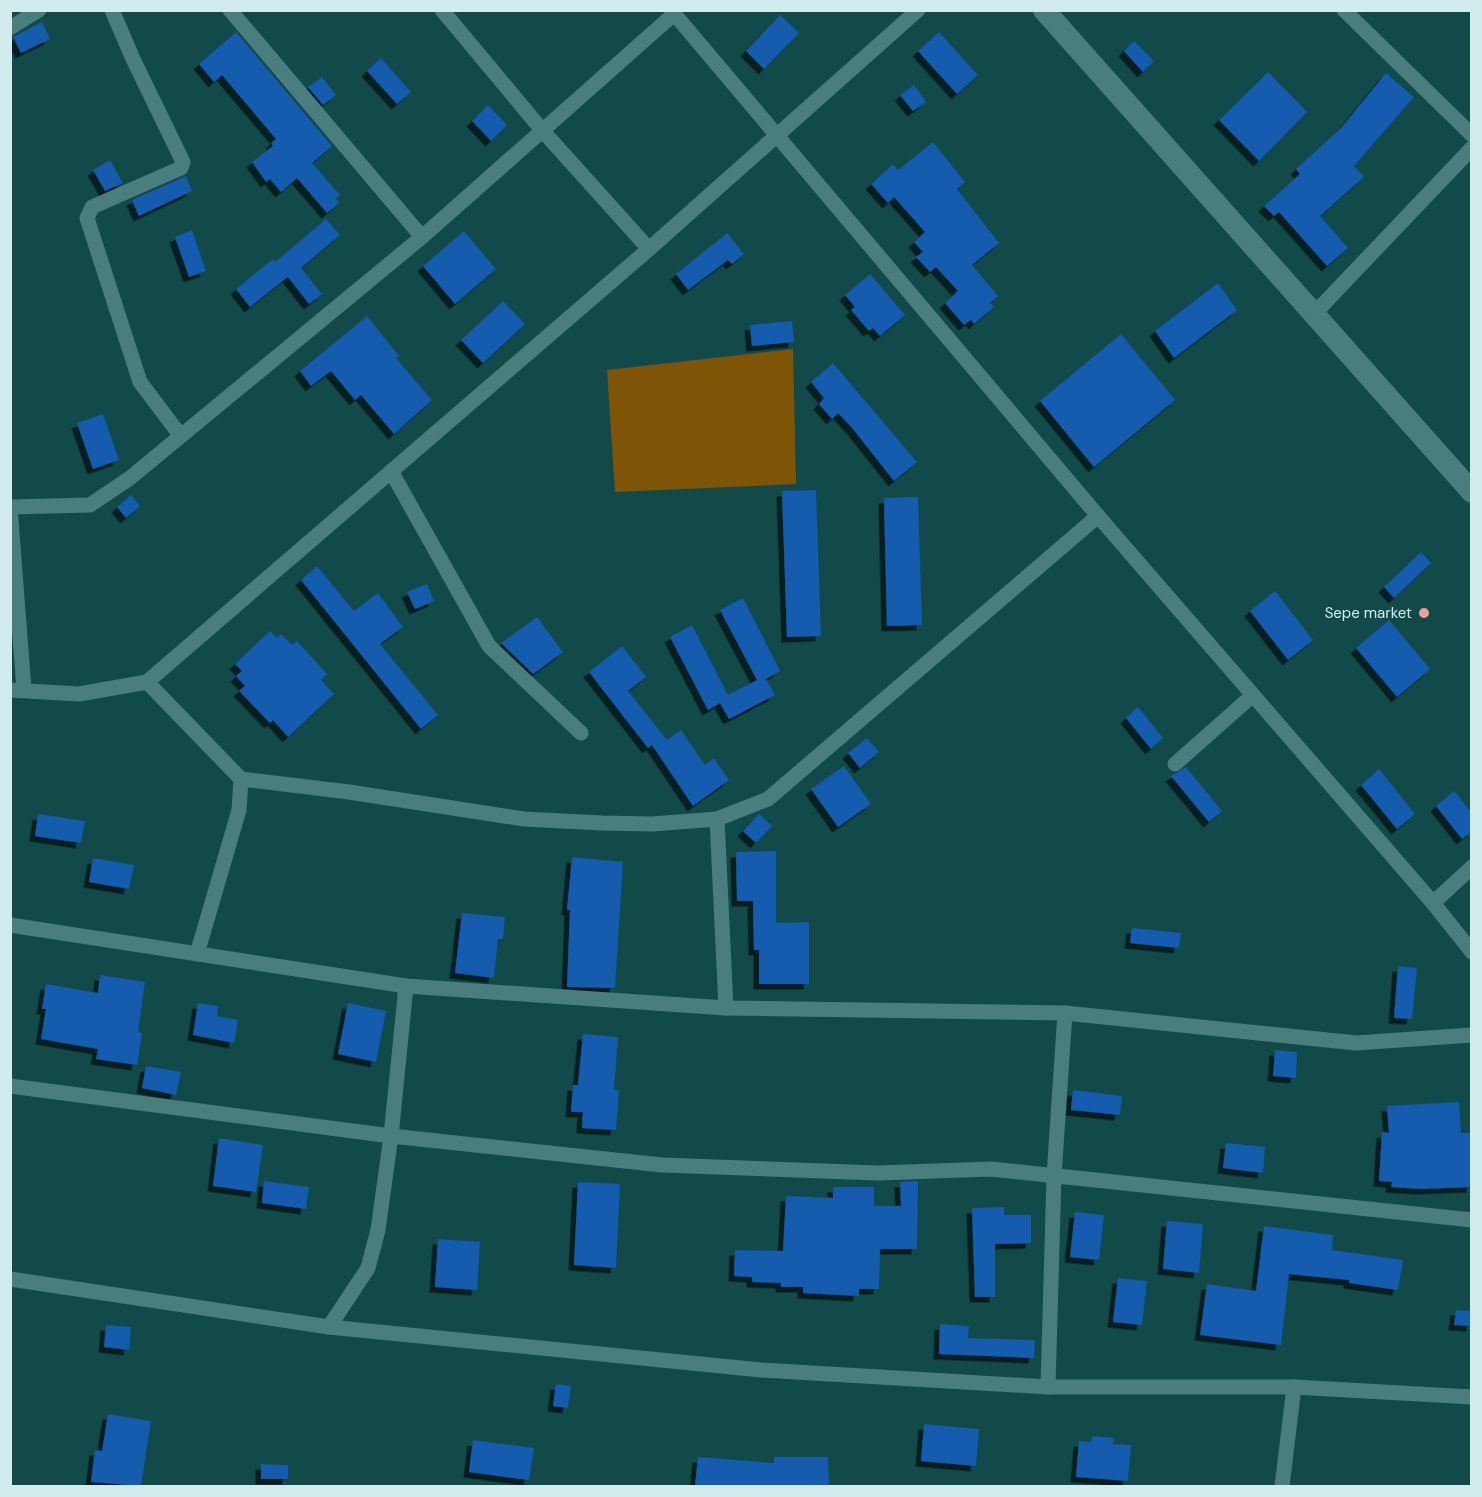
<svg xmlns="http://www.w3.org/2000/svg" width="1482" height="1497" font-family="'DM Sans',sans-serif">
  <defs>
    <filter id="shadow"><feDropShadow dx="-5.5" dy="5.5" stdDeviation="0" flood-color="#0009"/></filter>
  </defs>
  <rect width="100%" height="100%" fill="#124a4a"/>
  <!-- green -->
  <polygon fill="#7e5506" points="793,349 796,484 615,492 607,370"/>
  <!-- building -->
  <g fill="#125bae" filter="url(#shadow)">
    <polygon points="780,15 799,33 764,69 746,51"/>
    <polygon points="42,22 50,39 21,53 13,37"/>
    <polygon points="236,32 332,146 312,163 340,195 336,198 339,203 327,213 297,178 281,192 270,179 266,182 252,162 273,146 271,143 276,139 222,75 214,82 199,64"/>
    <polygon points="939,32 978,75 957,94 918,51"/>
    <polygon points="1134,41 1154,61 1143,72 1124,51"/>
    <polygon points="381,58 411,92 397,104 367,71"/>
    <polygon points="1268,72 1307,112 1259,161 1219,120"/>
    <polygon points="1386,73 1414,97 1354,166 1364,177 1320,216 1348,248 1327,266 1279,212 1274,216 1264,206 1300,174 1296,169 1341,128"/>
    <polygon points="322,77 336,95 323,105 308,87"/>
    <polygon points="914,85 926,102 913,111 900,95"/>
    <polygon points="488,105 507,125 491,141 472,121"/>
    <polygon points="933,142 965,182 957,189 999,243 972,265 998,296 990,303 994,307 974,324 971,320 964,325 945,303 958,291 936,267 930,272 916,257 923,252 914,242 925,232 894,197 888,203 871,184 893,164 898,170"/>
    <polygon points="110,160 123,183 105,191 93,170"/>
    <polygon points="186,176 192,191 139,216 132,200"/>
    <polygon points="326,219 340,235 301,268 322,294 309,304 288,277 250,307 236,289 273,259 275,262"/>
    <polygon points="192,230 206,271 189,277 175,237"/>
    <polygon points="464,231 496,269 455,304 423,266"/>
    <polygon points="727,233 744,254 732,264 728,260 688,290 676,274"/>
    <polygon points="870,274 905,315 880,336 873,328 869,331 851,310 855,307 845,295"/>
    <polygon points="1218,283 1237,310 1174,358 1155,331"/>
    <polygon points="503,301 525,324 483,363 461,340"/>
    <polygon points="367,316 399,356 396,358 432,400 394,434 361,395 355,400 331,371 311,386 300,371"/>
    <polygon points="792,321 794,342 752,346 750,325"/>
    <polygon points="1121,334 1175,400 1094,467 1040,401"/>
    <polygon points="833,363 917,462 894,481 853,429 838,413 832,419 819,404 824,398 811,382"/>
    <polygon points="103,414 119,460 93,469 77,423"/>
    <polygon points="816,490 821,636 787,637 782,491"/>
    <polygon points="131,495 140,506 126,518 117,507"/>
    <polygon points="918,497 922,625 887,626 884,498"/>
    <polygon points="1421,552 1431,563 1394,598 1384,587"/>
    <polygon points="317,566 354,611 378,593 403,627 380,644 438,715 421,729 301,580"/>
    <polygon points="427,584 434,601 415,609 407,592"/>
    <polygon points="1275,591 1313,640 1288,660 1250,611"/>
    <polygon points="743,598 780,671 766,679 775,695 729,719 720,703 708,710 670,637 692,625 728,695 757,680 720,610"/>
    <polygon points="537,617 563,652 533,674 501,643"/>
    <polygon points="1389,620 1430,669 1397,697 1356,648"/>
    <polygon points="270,631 277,638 281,634 292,645 297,641 327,674 321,680 334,694 288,737 273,720 270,723 239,691 245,686 236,676 242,671 235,664"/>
    <polygon points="622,646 646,677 628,691 667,740 681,730 705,765 714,758 729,780 693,806 652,745 648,748 589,672"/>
    <polygon points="1138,707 1163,738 1151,749 1126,718"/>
    <polygon points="867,738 879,752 860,768 848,753"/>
    <polygon points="844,766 871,804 838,827 811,789"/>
    <polygon points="1186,767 1222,811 1209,822 1171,776"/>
    <polygon points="1379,769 1415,814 1397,829 1361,785"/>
    <polygon points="1454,791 1472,813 1472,831 1462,839 1436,806"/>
    <polygon points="38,814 85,821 81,843 35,836"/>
    <polygon points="759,814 772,826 756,843 743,831"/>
    <polygon points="776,851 776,923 809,922 809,984 759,984 759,950 754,950 753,901 737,901 736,852"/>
    <polygon points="572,857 623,862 615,988 567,987 570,910 567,910"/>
    <polygon points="93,858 134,865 129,889 89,882"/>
    <polygon points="462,913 505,917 503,939 498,939 494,978 455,973"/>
    <polygon points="1132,928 1181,933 1179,948 1130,943"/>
    <polygon points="1398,966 1417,968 1412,1019 1394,1018"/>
    <polygon points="100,975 145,982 138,1032 142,1033 137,1065 96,1059 98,1049 41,1039 46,1009 42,1009 46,984 98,993"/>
    <polygon points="198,1003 218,1006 217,1016 238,1020 234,1043 193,1035"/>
    <polygon points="348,1003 386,1011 376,1062 338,1054"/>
    <polygon points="583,1034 618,1037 614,1090 619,1090 616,1130 582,1128 583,1112 571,1112 573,1085 578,1085"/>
    <polygon points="1275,1050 1297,1052 1296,1078 1273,1076"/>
    <polygon points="146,1066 181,1072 176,1095 142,1088"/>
    <polygon points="1073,1090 1122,1096 1120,1115 1071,1110"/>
    <polygon points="1459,1102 1461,1133 1472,1133 1472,1187 1422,1189 1391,1187 1392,1182 1379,1181 1382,1132 1389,1133 1387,1106"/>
    <polygon points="219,1138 263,1145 256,1192 213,1186"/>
    <polygon points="1226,1143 1265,1147 1263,1173 1223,1168"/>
    <polygon points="264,1181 309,1187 306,1209 262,1203"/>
    <polygon points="918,1181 917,1249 880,1249 879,1289 859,1289 859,1296 803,1293 803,1287 781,1287 781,1283 752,1282 752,1277 734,1276 735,1250 783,1251 786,1196 833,1198 833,1187 874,1187 874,1206 901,1206 900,1182"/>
    <polygon points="578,1182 620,1184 616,1268 574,1265"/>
    <polygon points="1004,1207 1004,1215 1031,1215 1031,1243 995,1244 995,1297 975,1297 972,1208"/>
    <polygon points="1075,1212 1104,1215 1099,1260 1070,1257"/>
    <polygon points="1167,1221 1203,1224 1199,1273 1163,1269"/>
    <polygon points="1264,1226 1333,1235 1332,1250 1403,1260 1398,1290 1349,1283 1349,1280 1289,1274 1281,1345 1200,1335 1207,1284 1256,1291"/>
    <polygon points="438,1239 480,1242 477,1290 435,1287"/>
    <polygon points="1118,1278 1147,1281 1142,1325 1113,1322"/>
    <polygon points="1456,1310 1472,1311 1472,1326 1454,1325"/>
    <polygon points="940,1324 969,1326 968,1338 1035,1340 1034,1358 939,1354"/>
    <polygon points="106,1325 131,1327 129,1350 104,1347"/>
    <polygon points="556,1384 571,1386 568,1408 553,1406"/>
    <polygon points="108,1414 151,1421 141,1486 91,1482 95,1450 102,1451"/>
    <polygon points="924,1424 979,1429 976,1466 921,1461"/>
    <polygon points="1092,1436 1114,1438 1113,1444 1131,1445 1128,1481 1076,1477 1079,1441 1091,1442"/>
    <polygon points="473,1440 534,1448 529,1480 469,1472"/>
    <polygon points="698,1457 774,1463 774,1457 828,1457 829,1486 695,1486"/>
    <polygon points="261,1464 288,1465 288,1479 261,1479"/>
  </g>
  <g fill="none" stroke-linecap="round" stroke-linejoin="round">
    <!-- street -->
    <g stroke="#4a7e7e" stroke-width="15">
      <polyline points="112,10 133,59 183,162 181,168 92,207 87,218 140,382 180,435"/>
      <polyline points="230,10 422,237"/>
      <polyline points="442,10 542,130 649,249"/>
      <polyline points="671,10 1098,516 1433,903 1472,952"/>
      <polyline points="1344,10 1472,135"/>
      <polyline points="10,28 39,10"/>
      <polyline points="1314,314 1472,148"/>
      <polyline points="391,471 489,646 581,733"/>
      <polyline points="10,507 90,505 130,478 422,237 674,14"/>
      <polyline points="10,507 24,689"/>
      <polyline points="147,682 241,779 239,810 197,954"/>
      <polyline points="10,690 79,694 147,682 649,249 918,10"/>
      <polyline points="1175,764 1253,695"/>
      <polyline points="241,779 349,792 524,819 602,823 652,824 717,819 768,799 1098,516"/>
      <polyline points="717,819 726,1008"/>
      <polyline points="1433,903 1472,867"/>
      <polyline points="10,925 406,986 726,1008 1065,1013 1356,1043 1472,1035"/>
      <polyline points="10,1086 391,1136 662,1165 878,1173 991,1169 1472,1220"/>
      <polyline points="10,1279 329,1327 761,1370 1048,1387 1294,1387 1472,1397"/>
      <polyline points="329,1327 368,1268 378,1230 391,1136 406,986"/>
      <polyline points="1048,1387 1054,1176 1065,1013"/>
      <polyline points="1282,1486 1294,1387"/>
    </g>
    <!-- secondary -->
    <polyline stroke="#4a7e7e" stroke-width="22" points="1044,10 1472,492"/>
  </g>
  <!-- markers -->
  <circle fill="#f49aa0" stroke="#124a4a" stroke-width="2" cx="1424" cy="613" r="6"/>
  <g text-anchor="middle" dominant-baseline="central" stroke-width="4.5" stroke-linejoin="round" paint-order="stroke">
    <!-- poi labels -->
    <g font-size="15" fill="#d1ecec" stroke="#124a4a" text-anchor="end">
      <text x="1412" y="613">Sepe market</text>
    </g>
  </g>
  <!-- border -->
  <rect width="1482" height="1497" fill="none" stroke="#d1ecec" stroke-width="24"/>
</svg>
